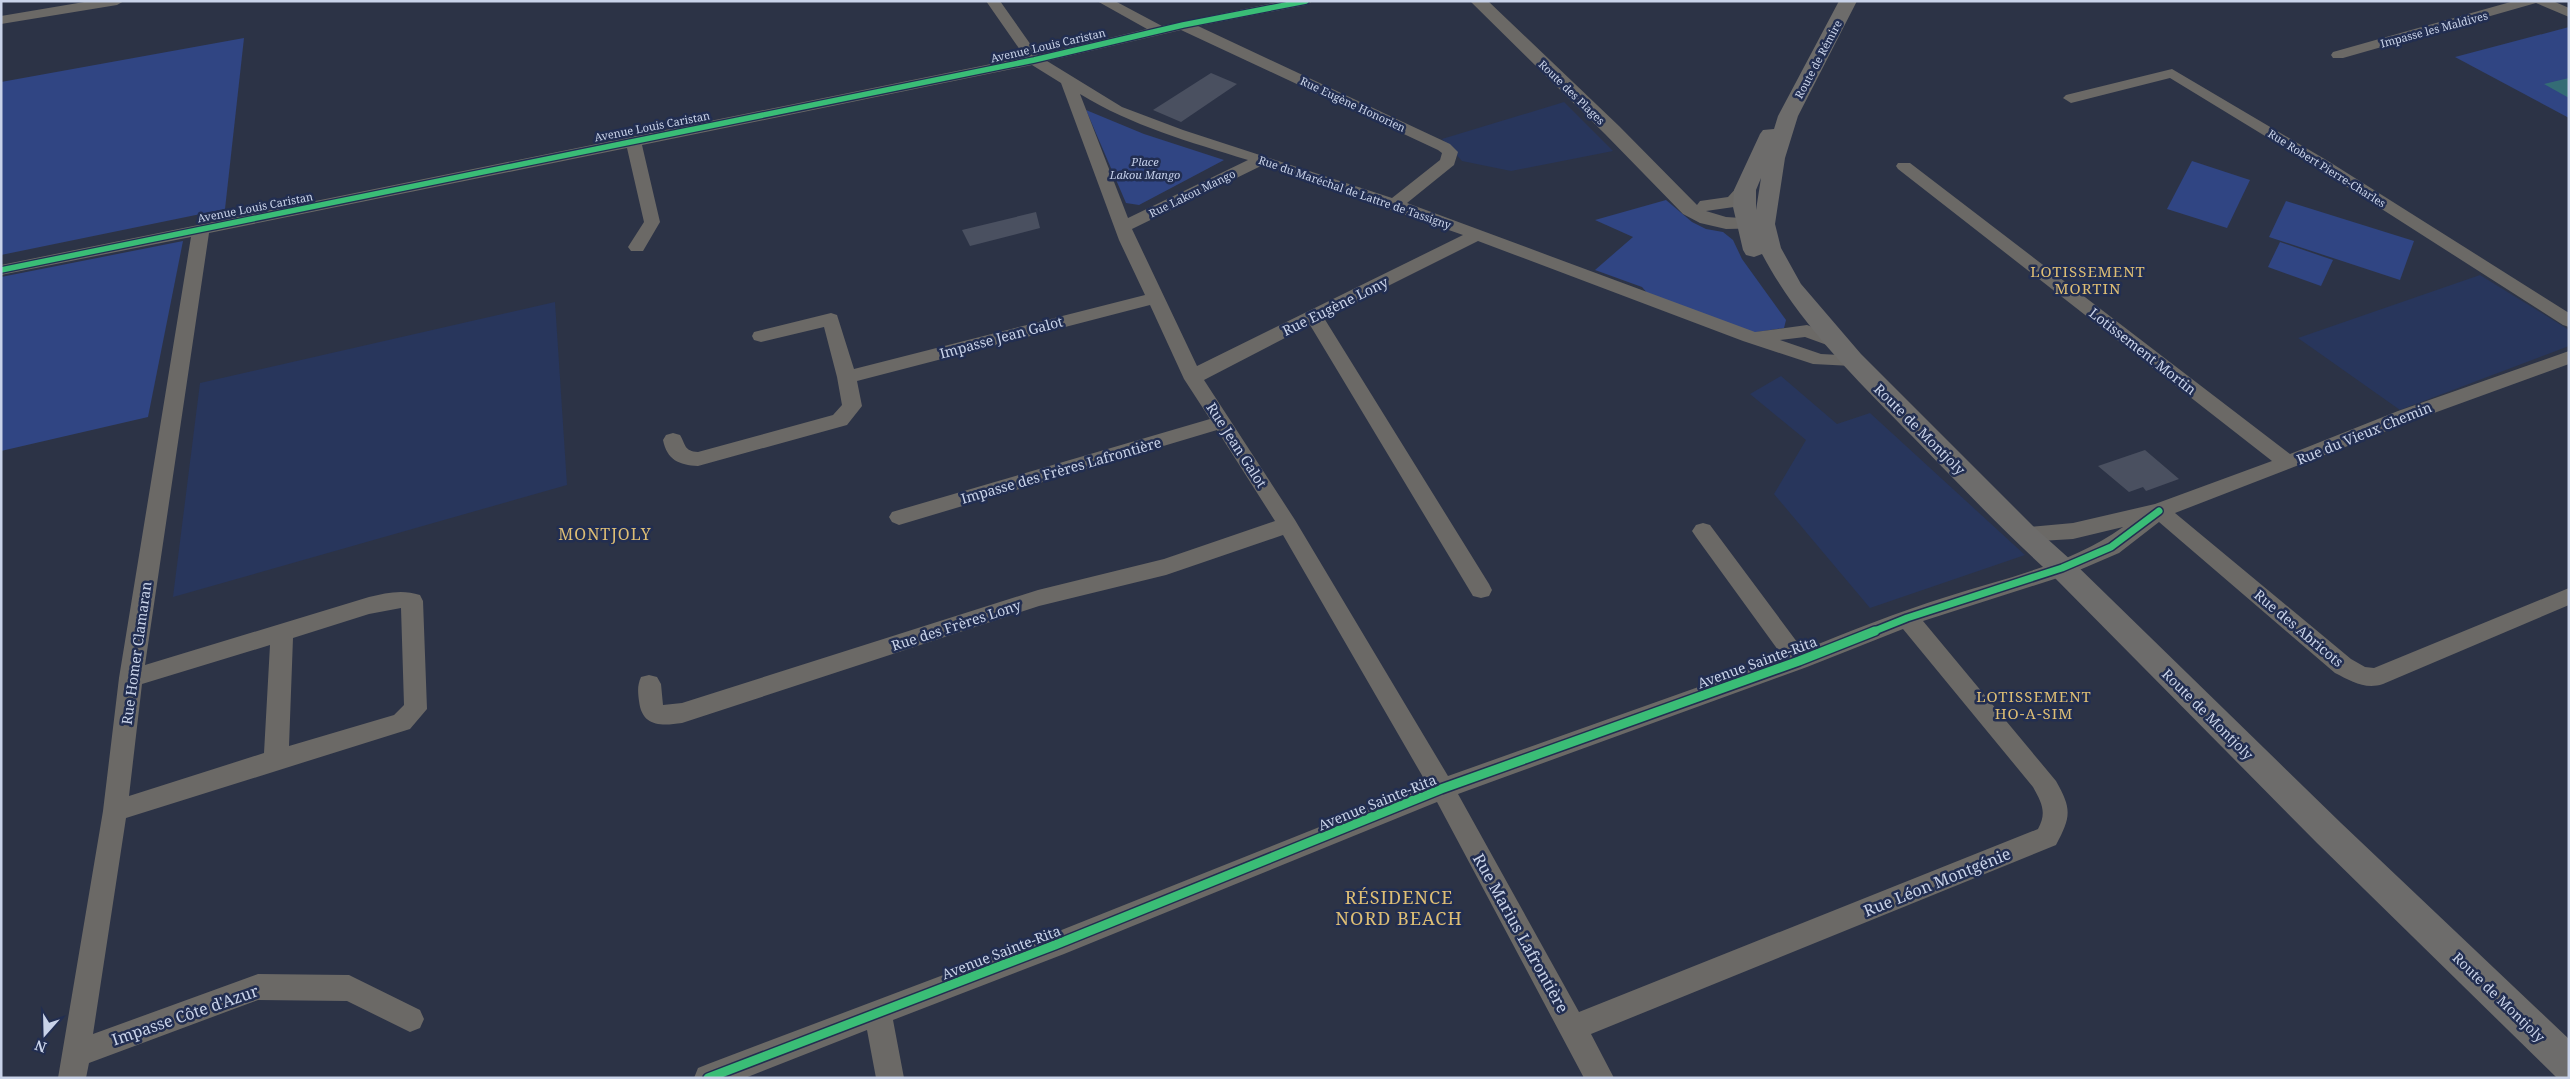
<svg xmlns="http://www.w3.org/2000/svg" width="2570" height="1079" font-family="'Noto Serif',serif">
  <rect width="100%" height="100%" fill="#2c3346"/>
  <!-- built -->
  <g fill="#28365c">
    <polygon points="1564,102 1613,151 1511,171 1462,161 1442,139"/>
    <polygon points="2480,275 2569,330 2569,346 2400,410 2298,338"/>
    <polygon points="555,302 567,485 173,597 200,383"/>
    <polygon points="1781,376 1837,424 1870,413 2025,555 1870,608 1774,494 1806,440 1750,394"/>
  </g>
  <!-- green -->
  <g fill="#304583">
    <polygon points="2569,27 2569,118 2455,57"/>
    <polygon points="244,38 225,209 1,255 1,82"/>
    <polygon points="1086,110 1144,134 1224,160 1139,205 1126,203"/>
    <polygon points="2192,161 2250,180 2227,228 2167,209"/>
    <polygon points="1666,200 1692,222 1706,229 1723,232 1733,240 1742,259 1786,320 1784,328 1750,333 1648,294 1642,287 1595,270 1633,237 1595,220"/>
    <polygon points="2286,201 2414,241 2400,280 2269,237"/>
    <polygon points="183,241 148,417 1,451 1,277"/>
    <polygon points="2280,242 2333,260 2321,286 2268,267"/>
  </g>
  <!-- water -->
  <polygon fill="#346c75" points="2569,78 2569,98 2544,84"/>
  <!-- building -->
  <g fill="#4a5060">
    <polygon points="1211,73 1237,84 1181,122 1153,110"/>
    <polygon points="1036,212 1040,228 970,246 962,230"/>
    <polygon points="2145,450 2179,479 2146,491 2143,487 2129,492 2098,466"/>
  </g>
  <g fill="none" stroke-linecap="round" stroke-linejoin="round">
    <!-- minor -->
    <g fill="#6b6966" fill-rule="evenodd">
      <polygon points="90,1 124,1 117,5 1,24 1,16"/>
      <path d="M 986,1 L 1000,1 L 1038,55 L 1147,29 L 1097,1 L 1115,1 L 1162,26 L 1283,1 L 1313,1 L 1306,5 L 1198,26 L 1450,144 L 1458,152 L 1454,165 L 1407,203 L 1755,332 L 1807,325 L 1845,339 L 1847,343 L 1845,347 L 1838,349 L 1805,337 L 1780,340 L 1821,354 L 1859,356 L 1861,360 L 1859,364 L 1852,366 L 1813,364 L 1743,341 L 1478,241 L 1324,318 L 1489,584 L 1492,590 L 1489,596 L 1481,598 L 1473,596 L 1310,325 L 1204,380 L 1295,520 L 1448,776 L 1783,657 L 1696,537 L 1692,531 L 1696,525 L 1703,523 L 1710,525 L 1803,650 C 1851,631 1898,612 1946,597 C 2005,578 2072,564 2123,527 L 2073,539 L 2024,542 L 2017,540 L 2013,534 L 2017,528 L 2073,523 L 2155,504 L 2272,461 L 1898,169 L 1896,166 L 1898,163 L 1910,163 L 2290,454 L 2398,411 L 2569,351 L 2569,364 L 2412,421 L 2175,513 L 2351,659 L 2365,667 L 2374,668 L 2569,588 L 2569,605 L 2383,684 C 2365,690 2351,681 2335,673 L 2159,522 L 2119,553 L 2070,574 L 1923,621 L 2056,781 C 2072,809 2071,817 2056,845 L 1591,1034 L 1614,1078 L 1584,1078 L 1437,802 L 1064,954 L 893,1020 L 904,1078 L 876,1078 L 867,1030 L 745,1078 L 694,1078 L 698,1068 L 708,1064 L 1049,935 L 1427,784 L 1283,535 L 1166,575 L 1039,606 L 682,723 C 661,726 642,727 639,701 C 638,692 637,686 641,677 L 649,675 L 657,677 L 661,684 L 663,705 L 682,703 L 1038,590 L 1164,559 L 1275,521 L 1217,430 L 899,525 L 892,522 L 889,517 L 892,512 L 1210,419 L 1184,379 L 1150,305 L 857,381 L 862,406 L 847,425 L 698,466 C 679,465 667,460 663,440 L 666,435 L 673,433 L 680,435 C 686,445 684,451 698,452 L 833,415 L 842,405 L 837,377 L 824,327 L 761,342 L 754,340 L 752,336 L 754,332 L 831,313 L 837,315 L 854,369 L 1145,295 L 1119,240 L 1061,83 L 1032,65 L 642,145 L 660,222 L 643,251 L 631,251 L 628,247 L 644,222 L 627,148 L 209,233 L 145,665 L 369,597 C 386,593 402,589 420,595 L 423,601 L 427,709 L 410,729 L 126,818 L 93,1034 L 258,974 L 349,975 L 420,1010 L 424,1019 L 420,1028 L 410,1032 L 347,1001 L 258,1000 L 89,1063 L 86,1078 L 58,1078 L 103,811 L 119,678 L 191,237 L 1,275 L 1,265 L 1025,57 ZM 1181,30 L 1438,150 L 1442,153 L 1440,160 L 1392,198 L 1183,130 L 1122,107 L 1047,61 ZM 1080,94 C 1132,126 1190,142 1248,160 L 1128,218 ZM 1263,165 L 1463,235 L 1197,366 L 1132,229 ZM 401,608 L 404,705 L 394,715 L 289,746 L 293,638 L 369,614 ZM 1903,629 L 2033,787 C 2042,803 2047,813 2038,829 L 1579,1012 L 1458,794 L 1807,667 ZM 270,645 L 264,753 L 129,796 L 142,684 Z"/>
      <polygon points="2514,1 2553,1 2569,8 2569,17 2536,3 2343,58 2333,58 2331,55 2333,52"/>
      <polygon points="2172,69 2328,161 2569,313 2569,327 2563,325 2316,167 2170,78 2071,103 2063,98 2066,95"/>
    </g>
    <!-- tertiary -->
    <polygon fill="#6b6966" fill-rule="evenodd" points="1470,1 1488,1 1619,126 1697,205 1700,201 1728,197 1738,186 1752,186 1755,190 1741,206 1706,211 1726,217 1771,220 1774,224 1771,228 1726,229 1700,223 1683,214 1605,134"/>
    <!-- secondary -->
    <path fill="#6d6c6b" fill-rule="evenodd" d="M 1839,1 L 1857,1 L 1798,116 L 1785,158 L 1775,224 L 1781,248 L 1801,284 L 1861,354 L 2034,527 L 2072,561 L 2341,823 L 2569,1039 L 2569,1078 L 2556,1077 L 2317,843 L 2052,575 C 2003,531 1958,483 1912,436 C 1857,380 1799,324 1762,254 L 1754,257 L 1746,255 L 1743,250 L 1733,207 L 1734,190 L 1760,134 L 1763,130 L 1774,129 L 1778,116 ZM 1761,178 L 1756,210 L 1756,190 Z"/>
    <!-- cycleway-far2 casing -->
    <g stroke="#222e51" stroke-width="8">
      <polyline id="cycleway-far2" points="1,270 1034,60 1183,25 1306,1"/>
    </g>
    <!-- cycleway-far1 casing -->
    <g stroke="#222e51" stroke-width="10">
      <polyline id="cycleway-far1" points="1872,632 1907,618 2062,568 2111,547 2159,511"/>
    </g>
    <!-- cycleway casing -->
    <g stroke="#222e51" stroke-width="12">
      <polyline id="cycleway" points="708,1078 1055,945 1441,789 1799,661 1875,631"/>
    </g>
    <!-- cycleway-far2 -->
    <use href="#cycleway-far2" stroke="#3abd76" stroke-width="5.5"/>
    <!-- cycleway-far1 -->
    <use href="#cycleway-far1" stroke="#3abd76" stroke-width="7"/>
    <!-- cycleway -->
    <use href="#cycleway" stroke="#3abd76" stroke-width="9"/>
  </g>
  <g text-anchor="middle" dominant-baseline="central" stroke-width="5" stroke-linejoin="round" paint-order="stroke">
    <!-- far-street labels -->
    <g font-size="11" fill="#c9d3e9" stroke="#222e51">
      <text transform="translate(2434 29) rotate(-15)">Impasse les Maldives</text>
      <text transform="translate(1048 45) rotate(-13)">Avenue Louis Caristan</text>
      <text transform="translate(1818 59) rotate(-62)">Route de Rémire</text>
      <text transform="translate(1572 92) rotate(44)">Route des Plages</text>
      <text transform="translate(1353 104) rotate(25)">Rue Eugène Honorien</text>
      <text transform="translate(652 126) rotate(-11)">Avenue Louis Caristan</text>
      <text transform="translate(2327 168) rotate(32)">Rue Robert Pierre-Charles</text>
      <text transform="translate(1355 192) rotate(19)">Rue du Maréchal de Lattre de Tassigny</text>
      <text transform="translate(1192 193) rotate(-26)">Rue Lakou Mango</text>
      <text transform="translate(255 207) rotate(-11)">Avenue Louis Caristan</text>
    </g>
    <!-- far-park labels -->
    <g font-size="11" font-style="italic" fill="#c5d0ea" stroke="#222e51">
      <text x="1145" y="161">Place<tspan x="1145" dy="13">Lakou Mango</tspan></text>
    </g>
    <!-- street labels -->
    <g font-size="14" fill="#c9d3e9" stroke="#222e51">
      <text transform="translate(1335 306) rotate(-26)">Rue Eugène Lony</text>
      <text transform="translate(1001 337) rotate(-15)">Impasse Jean Galot</text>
      <text transform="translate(2143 351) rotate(38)">Lotissement Mortin</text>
      <text transform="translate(1920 429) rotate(45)">Route de Montjoly</text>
      <text transform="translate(2364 433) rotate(-22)">Rue du Vieux Chemin</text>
      <text transform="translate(1237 445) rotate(57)">Rue Jean Galot</text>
      <text transform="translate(1061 470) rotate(-16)">Impasse des Frères Lafrontière</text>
      <text transform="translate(956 625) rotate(-18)">Rue des Frères Lony</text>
      <text transform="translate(2299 628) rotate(40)">Rue des Abricots</text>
      <text transform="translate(136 653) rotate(-82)">Rue Homer Clamaran</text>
      <text transform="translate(1757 662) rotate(-20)">Avenue Sainte-Rita</text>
      <text transform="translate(2208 714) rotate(45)">Route de Montjoly</text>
      <text transform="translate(1377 802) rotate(-22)">Avenue Sainte-Rita</text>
      <text transform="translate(1001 952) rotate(-21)">Avenue Sainte-Rita</text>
      <text transform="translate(2499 997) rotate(44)">Route de Montjoly</text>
    </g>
    <!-- neighbourhood labels -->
    <g font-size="15" letter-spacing="1" fill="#debe74" stroke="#222e51">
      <text x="2088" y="271">LOTISSEMENT<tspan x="2088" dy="17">MORTIN</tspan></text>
      <text x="2034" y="696">LOTISSEMENT<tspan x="2034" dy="17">HO-A-SIM</tspan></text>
    </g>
    <!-- quarter labels -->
    <g font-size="16" letter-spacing="1" fill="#debe74" stroke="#222e51">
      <text x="605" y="534">MONTJOLY</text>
    </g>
    <!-- near-street labels -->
    <g font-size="16" fill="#c9d3e9" stroke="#222e51">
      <text transform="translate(1937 882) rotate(-22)">Rue Léon Montgénie</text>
      <text transform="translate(1521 933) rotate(61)">Rue Marius Lafrontière</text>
      <text transform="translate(185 1015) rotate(-19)">Impasse Côte d'Azur</text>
    </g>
    <!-- near-neighbourhood labels -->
    <g font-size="18" letter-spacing="1" fill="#debe74" stroke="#222e51">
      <text x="1399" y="897">RÉSIDENCE<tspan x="1399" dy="21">NORD BEACH</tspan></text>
    </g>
  </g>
  <!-- border -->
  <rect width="2570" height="1079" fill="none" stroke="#c9d3e9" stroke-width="5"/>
  <!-- north arrow -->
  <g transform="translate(45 1034) rotate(200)" stroke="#222e51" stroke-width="4" paint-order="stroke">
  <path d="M0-4L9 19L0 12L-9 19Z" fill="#c9d3e9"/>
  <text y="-8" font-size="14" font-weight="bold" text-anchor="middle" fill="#c9d3e9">N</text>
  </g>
</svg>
